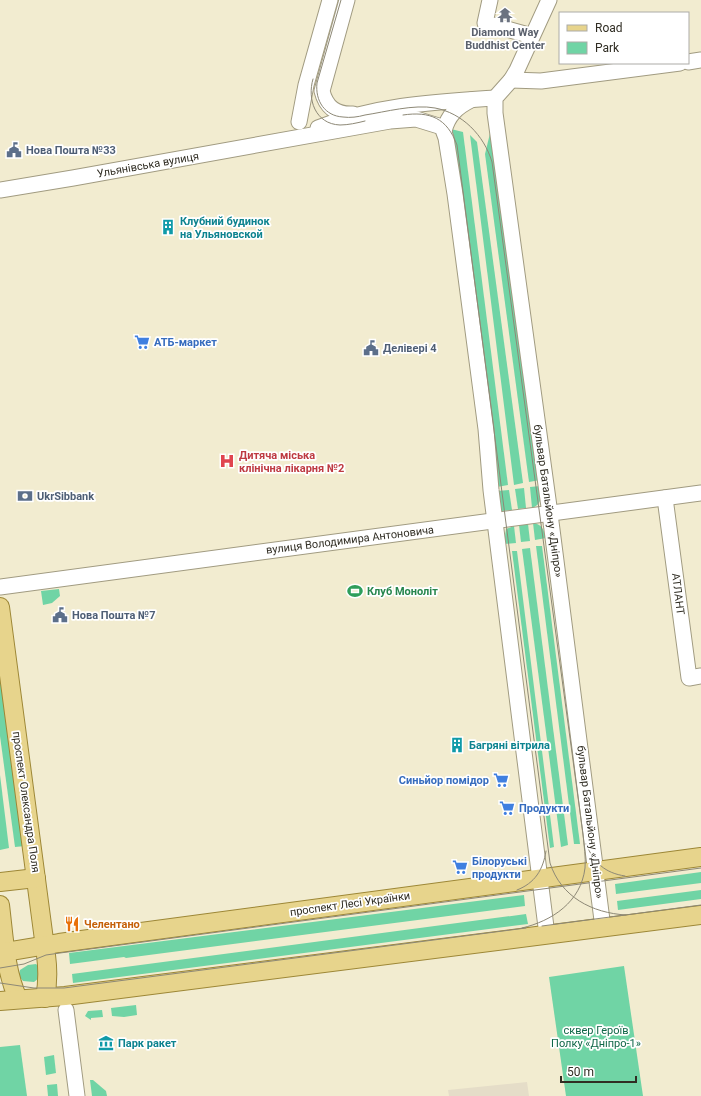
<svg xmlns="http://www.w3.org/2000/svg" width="701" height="1096" font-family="Roboto,sans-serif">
  <rect width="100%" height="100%" fill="#f2ecd0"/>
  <!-- education -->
  <polygon fill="#e5ddc8" points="527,1082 529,1096 449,1096 448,1090"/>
  <!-- green -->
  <g fill="#70d4a5">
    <polygon points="492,125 540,480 529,482 485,154"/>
    <polygon points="451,129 463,132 508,485 497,487"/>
    <polygon points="470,135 477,142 523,483 514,485"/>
    <path d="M 540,486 C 541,495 543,504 532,508 L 530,487 Z"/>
    <polygon points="524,488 526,508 518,509 515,489"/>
    <polygon points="509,490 512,510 502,511 501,510 497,491"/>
    <path d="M 533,523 C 542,524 544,530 546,538 L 535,540 Z"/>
    <polygon points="528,524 530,541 521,542 519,525"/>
    <polygon points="514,526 516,543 504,544 506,529"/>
    <polygon points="536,546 542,546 580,844 574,844"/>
    <polygon points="530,548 568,845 561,847 522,549"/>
    <polygon points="512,551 517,551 554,847 550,848"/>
    <polygon points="59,589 60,596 52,603 43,605 41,591"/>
    <polygon points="0,667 25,846 15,847 0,736"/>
    <polygon points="0,775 9,848 0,850"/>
    <polygon points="701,872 701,883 616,894 615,884"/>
    <polygon points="701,890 701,899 618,910 617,901"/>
    <polygon points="524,895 525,906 126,958 124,957 70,964 69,953"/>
    <polygon points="526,914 528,924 73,983 72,974"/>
    <polygon points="36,964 39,967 39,978 34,982 23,981 19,976 20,970 28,965"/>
    <polygon points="624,966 643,1096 566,1096 549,977"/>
    <polygon points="136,1005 137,1015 124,1017 112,1016 111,1008"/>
    <polygon points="102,1010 103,1017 91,1018 91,1020 85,1016 88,1011"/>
    <polygon points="20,1045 27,1096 0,1096 0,1047"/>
    <polygon points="54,1055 56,1073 46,1075 44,1057"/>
    <polygon points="90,1080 93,1080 106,1091 107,1096 92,1096"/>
    <polygon points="57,1084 58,1096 48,1096 47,1085"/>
  </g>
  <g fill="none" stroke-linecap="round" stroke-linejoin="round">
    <!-- minor casing -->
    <g stroke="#a19b81" stroke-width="17">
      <g id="minor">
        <path d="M 347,0 L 322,91 C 326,107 336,115 353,114"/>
        <polyline points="490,0 485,23 532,36"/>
        <polyline points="549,0 517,70 511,80 495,98 495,113 550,514 603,928"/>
        <polyline points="688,62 701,60"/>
        <polyline points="511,80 541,81 680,63"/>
        <polyline points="299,122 306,85 330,0"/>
        <path d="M 318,128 C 375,105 435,102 495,98"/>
        <path d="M 444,131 C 448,115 457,107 471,100"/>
        <polyline points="0,190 73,178 390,121 416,119 442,127 446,138 455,194 486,429 491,490 547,935"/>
        <polyline points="665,498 689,678 701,676"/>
        <polyline points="0,587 701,493"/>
        <polyline points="66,1010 77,1096"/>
      </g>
    </g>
    <!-- major casing -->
    <g stroke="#9d8736" stroke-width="20">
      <g id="major">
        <path d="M 0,607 L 46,955 C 48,970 48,983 45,998"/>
        <polyline points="0,882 36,878"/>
        <path d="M 0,905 C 4,937 5,970 18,999"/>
        <polyline points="0,953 59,943 701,857"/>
        <polyline points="0,1001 65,996 701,915"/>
      </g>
    </g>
    <!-- minor -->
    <use href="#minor" stroke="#fff" stroke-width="15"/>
    <!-- major -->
    <use href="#major" stroke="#e7d48c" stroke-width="18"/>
    <!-- tram -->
    <g stroke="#8d8876" stroke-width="1">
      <path d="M 341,0 L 317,83 C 315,101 325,116 343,117 C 350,118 358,117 365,115 C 385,112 414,104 435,108 C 462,113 484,135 492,162 L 583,834 C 584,846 586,857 585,868 C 581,902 552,921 522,928"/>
      <path d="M 313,79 C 307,99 315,124 340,125 C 348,125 357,123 365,121"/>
      <path d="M 403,115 C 430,111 447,118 457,145 L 550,863 C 561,897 592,913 626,915"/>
      <path d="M 586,844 C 594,863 605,873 625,876"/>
      <path d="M 517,890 C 535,883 543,870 546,851"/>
      <polyline points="542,926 701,905"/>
      <polyline points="0,968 24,964 46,955 60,953 701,868"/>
      <polyline points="0,983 34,988 64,988 526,928"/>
    </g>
  </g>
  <!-- icons -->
  <defs>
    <g id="temple-bare" transform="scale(1.2)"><path d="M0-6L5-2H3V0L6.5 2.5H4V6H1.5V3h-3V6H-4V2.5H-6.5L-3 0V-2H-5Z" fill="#6b7280" stroke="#fff" stroke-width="2.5" paint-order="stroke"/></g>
    <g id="civic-bare" transform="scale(1.2)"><path d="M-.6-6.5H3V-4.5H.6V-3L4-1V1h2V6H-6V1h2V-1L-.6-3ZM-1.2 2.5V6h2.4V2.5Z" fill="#5c6f8a" stroke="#fff" stroke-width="2.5" paint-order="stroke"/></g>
    <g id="building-bare" transform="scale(1.2)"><path d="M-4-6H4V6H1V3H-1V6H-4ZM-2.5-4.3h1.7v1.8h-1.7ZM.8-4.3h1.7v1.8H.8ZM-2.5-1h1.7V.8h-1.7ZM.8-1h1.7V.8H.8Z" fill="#0f9aa8" stroke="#fff" stroke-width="2.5" paint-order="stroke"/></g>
    <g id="supermarket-bare" transform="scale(1.2)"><path d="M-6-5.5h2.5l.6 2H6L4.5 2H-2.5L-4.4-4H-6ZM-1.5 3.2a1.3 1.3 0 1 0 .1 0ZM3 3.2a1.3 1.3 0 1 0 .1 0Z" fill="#3f7fe0" stroke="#fff" stroke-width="2.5" paint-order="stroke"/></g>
    <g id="hospital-bare" transform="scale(1.2)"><path d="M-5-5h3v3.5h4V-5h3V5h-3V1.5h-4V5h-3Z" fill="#e0444e" stroke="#fff" stroke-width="2.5" paint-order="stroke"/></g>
    <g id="bank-bare" transform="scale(1.2)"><path d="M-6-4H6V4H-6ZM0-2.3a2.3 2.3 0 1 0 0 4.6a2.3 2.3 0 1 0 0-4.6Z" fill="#5c6f8a" stroke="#fff" stroke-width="2.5" paint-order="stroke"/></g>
    <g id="stadium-bare" transform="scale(1.2)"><path d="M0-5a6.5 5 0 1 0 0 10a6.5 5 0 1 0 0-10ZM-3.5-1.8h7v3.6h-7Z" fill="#2e9e5b" stroke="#fff" stroke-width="2.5" paint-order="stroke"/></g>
    <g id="restaurant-bare" transform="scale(1.2)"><path d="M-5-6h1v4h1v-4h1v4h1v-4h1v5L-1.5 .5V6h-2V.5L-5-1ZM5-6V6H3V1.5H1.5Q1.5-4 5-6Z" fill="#e8710a" stroke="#fff" stroke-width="2.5" paint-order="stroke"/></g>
    <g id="museum-bare" transform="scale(1.2)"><path d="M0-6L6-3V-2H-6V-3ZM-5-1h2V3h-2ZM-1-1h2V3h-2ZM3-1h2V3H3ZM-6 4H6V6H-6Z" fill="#0f9aa8" stroke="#fff" stroke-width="2.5" paint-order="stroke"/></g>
  </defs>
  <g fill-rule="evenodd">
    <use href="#temple-bare" x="505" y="15"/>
    <use href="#civic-bare" x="14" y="150"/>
    <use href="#building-bare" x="168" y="227"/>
    <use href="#supermarket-bare" x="142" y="342"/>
    <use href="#civic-bare" x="371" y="348"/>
    <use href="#hospital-bare" x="227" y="461"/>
    <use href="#bank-bare" x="25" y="496"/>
    <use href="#stadium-bare" x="355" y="591"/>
    <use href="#civic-bare" x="60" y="615"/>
    <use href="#building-bare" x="457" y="745"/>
    <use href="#supermarket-bare" x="501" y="780"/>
    <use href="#supermarket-bare" x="507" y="808"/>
    <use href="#supermarket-bare" x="460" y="867"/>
    <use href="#restaurant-bare" x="72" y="924"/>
    <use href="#museum-bare" x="106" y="1043"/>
  </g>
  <g text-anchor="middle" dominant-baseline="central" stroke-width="3.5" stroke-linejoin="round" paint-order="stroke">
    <!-- worship labels -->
    <g font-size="11" font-weight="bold" fill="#5b616d" stroke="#fff">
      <text x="505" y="32">Diamond Way<tspan x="505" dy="13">Buddhist Center</tspan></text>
    </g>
    <!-- service labels -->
    <g font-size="11" font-weight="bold" fill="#4e5e75" stroke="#fff" text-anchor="start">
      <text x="26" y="150">Нова Пошта №33</text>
      <text x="383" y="348">Делівері 4</text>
      <text x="37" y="496">UkrSibbank</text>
      <text x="72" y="615">Нова Пошта №7</text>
    </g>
    <!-- street labels -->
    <g font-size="11" fill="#302d23" stroke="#fff">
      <text transform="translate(148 165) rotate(-10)">Ульянівська вулиця</text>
      <text transform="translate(548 501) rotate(82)">бульвар Батальйону «Дніпро»</text>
      <text transform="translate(350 540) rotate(-7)">вулиця Володимира Антоновича</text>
      <text transform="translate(678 594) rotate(83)">АТЛАНТ</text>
      <text transform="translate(26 802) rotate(82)">проспект Олександра Поля</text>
      <text transform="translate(590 822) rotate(83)">бульвар Батальйону «Дніпро»</text>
      <text transform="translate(350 904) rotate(-8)">проспект Лесі Українки</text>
    </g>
    <!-- culture labels -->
    <g font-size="11" font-weight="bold" fill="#0d838f" stroke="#fff" text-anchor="start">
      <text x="180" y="221">Клубний будинок<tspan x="180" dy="13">на Ульяновской</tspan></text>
      <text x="469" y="745">Багряні вітрила</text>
      <text x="118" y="1043">Парк ракет</text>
    </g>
    <!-- shop labels -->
    <g font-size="11" font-weight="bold" fill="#366cbe" stroke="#fff" text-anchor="start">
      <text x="154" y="342">АТБ-маркет</text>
      <text x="489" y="780" text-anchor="end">Синьйор помідор</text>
      <text x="519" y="808">Продукти</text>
      <text x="472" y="861">Білоруські<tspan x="472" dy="13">продукти</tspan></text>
    </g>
    <!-- health labels -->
    <g font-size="11" font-weight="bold" fill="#be3a42" stroke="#fff" text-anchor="start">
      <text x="239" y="455">Дитяча міська<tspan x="239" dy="13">клінічна лікарня №2</tspan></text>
    </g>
    <!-- leisure labels -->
    <g font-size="11" font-weight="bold" fill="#27864d" stroke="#fff" text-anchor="start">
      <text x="367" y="591">Клуб Моноліт</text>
    </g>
    <!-- food labels -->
    <g font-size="11" font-weight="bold" fill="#c56008" stroke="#fff" text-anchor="start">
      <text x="84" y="924">Челентано</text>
    </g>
    <!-- park labels -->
    <g font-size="11" fill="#0f6747" stroke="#fff">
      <text x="596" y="1030">сквер Героїв<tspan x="596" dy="13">Полку «Дніпро-1»</tspan></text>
    </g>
  </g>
  <!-- legend -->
  <rect x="559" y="12" width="130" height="52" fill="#ffffff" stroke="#acaba7"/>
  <rect x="567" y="25" width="20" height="6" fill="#e7d48c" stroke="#acaba7"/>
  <text x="595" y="32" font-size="12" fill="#302d23">Road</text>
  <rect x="567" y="42" width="20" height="12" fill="#70d4a5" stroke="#acaba7"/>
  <text x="595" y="52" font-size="12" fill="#302d23">Park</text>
  <!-- scale -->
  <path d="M561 1076v6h75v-6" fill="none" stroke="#302d23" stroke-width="2"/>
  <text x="567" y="1076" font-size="12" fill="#302d23" stroke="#ffffff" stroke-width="3" paint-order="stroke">50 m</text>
</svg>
